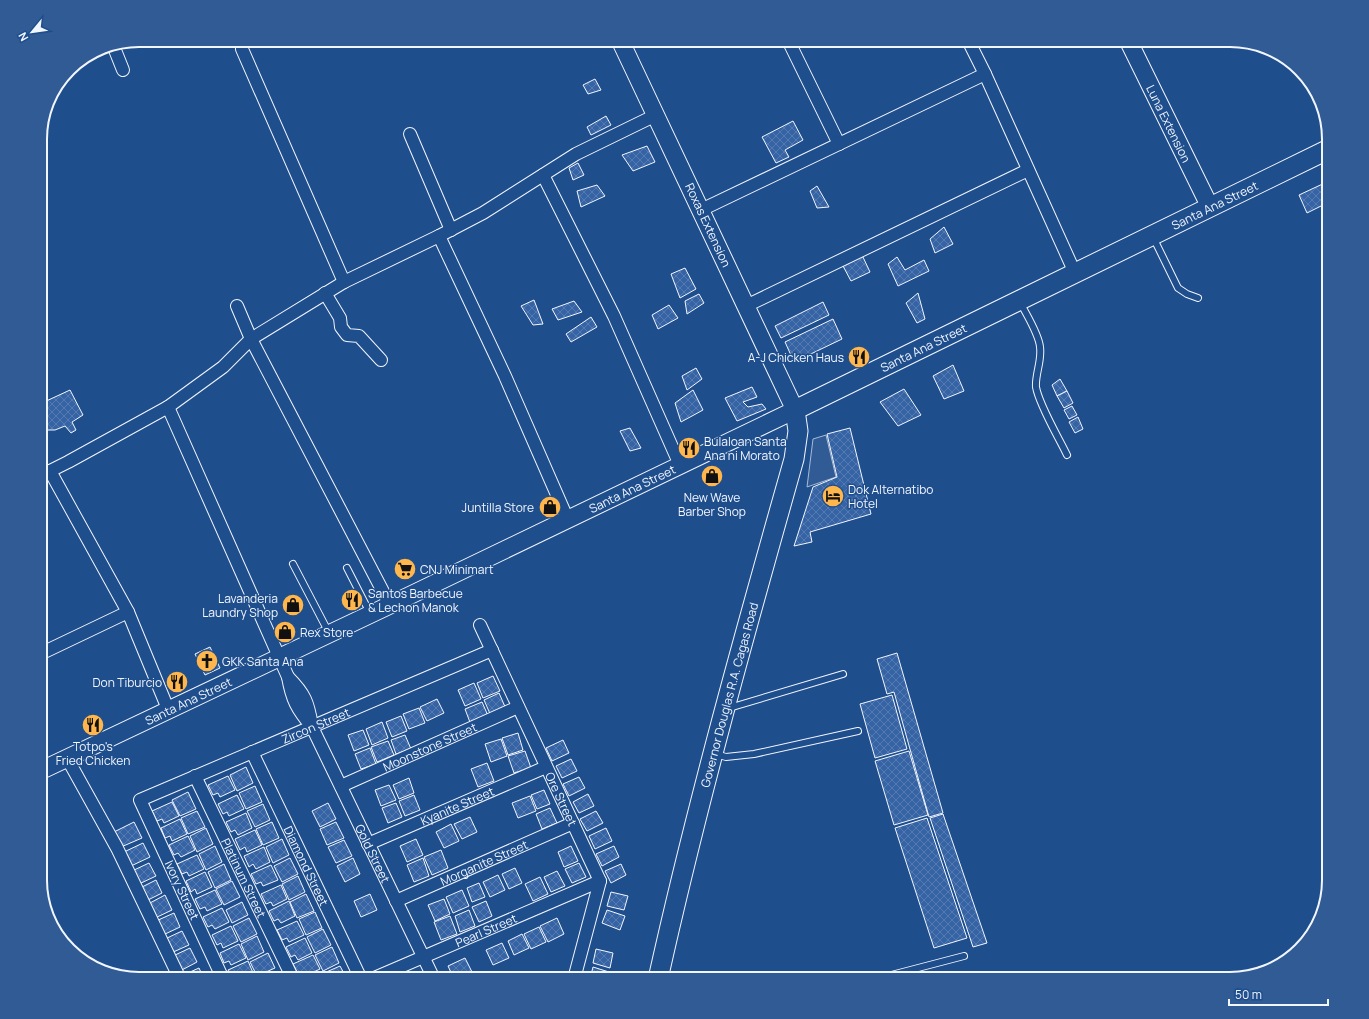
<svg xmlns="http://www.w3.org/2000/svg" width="1369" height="1019" font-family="Manrope,sans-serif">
  <defs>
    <pattern id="building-cross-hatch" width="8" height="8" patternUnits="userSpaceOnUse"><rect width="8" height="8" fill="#3563a3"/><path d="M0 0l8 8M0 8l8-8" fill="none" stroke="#537ab1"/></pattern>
  </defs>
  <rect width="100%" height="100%" fill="#1f4e8c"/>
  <!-- parking -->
  <polygon fill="#305b95" stroke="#a8bbd7" points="826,435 836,477 807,487 813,439"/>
  <!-- building -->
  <g fill="url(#building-cross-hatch)" stroke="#f2f6ff">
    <polygon points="595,79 601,90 588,94 583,85"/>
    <polygon points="606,116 611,125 591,135 587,127"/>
    <polygon points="793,121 803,140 785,150 789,157 776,163 762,137"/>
    <polygon points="647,146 655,162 633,171 622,155"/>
    <polygon points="578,163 584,175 573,180 569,168"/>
    <polygon points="1329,181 1329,202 1307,213 1299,195"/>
    <polygon points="597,185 605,196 581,207 577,191"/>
    <polygon points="817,186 829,207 817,208 810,191"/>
    <polygon points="944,227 953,244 935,253 930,239"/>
    <polygon points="862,255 870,272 851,281 843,266"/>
    <polygon points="897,257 905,270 924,260 929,271 898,286 888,264"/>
    <polygon points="685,268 696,289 680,298 671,274"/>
    <polygon points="918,293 925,319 917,323 906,303"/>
    <polygon points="699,294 704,303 687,314 685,301"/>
    <polygon points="534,300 543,324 533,325 521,306"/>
    <polygon points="574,301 582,312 558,320 552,309"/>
    <polygon points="823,302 829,315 781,338 775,326"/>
    <polygon points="669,305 678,318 658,329 652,315"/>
    <polygon points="591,317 597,327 571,342 566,334"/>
    <polygon points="833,319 842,339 794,362 785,342"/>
    <polygon points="953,365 964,391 944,399 933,376"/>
    <polygon points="696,368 702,379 687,390 682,376"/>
    <polygon points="1060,379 1067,391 1057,396 1052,385"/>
    <polygon points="752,387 757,397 743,402 748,407 762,404 766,409 737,421 725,398"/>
    <polygon points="904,389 921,415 898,426 880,402"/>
    <polygon points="70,390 83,415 72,422 76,430 71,433 65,426 55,430 47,430 40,412 45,408 42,403"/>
    <polygon points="693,390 703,410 681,422 675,403"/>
    <polygon points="1067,391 1073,403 1064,408 1057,396"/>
    <polygon points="1072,406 1077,415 1069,419 1064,410"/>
    <polygon points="1078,417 1083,429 1075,433 1069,422"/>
    <polygon points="630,428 641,448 630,451 620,431"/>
    <polygon points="850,428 871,514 810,532 812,542 794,546 813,487 837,477 827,434"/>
    <polygon points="210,647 220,668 205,675 195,654"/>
    <polygon points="897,653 943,813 929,817 894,692 887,694 877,659"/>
    <polygon points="493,676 500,691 483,698 477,683"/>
    <polygon points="474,683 481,699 465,706 458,690"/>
    <polygon points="499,693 506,709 491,716 484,700"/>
    <polygon points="892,695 907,749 875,758 860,704"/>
    <polygon points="437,699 444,713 427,721 420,707"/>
    <polygon points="482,702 489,718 471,725 465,709"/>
    <polygon points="419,708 425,723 409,729 403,714"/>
    <polygon points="401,716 407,731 392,737 386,722"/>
    <polygon points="382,722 388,738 372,745 366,729"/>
    <polygon points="363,730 369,745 354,751 348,735"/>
    <polygon points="518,733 523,750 508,755 502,738"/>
    <polygon points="405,735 411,749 396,754 391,740"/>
    <polygon points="501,739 507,756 491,762 485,744"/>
    <polygon points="563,740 569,753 552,761 546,748"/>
    <polygon points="388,741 394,755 377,762 371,747"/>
    <polygon points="370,748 376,764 361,769 355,754"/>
    <polygon points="525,751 531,768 514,773 508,756"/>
    <polygon points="909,751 928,815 894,825 875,761"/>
    <polygon points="571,759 577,771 562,778 556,766"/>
    <polygon points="487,763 494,781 478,787 471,769"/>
    <polygon points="246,767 253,783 237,791 230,775"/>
    <polygon points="228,776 235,790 220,797 218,793 213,795 208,785"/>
    <polygon points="579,777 585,788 569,796 563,784"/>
    <polygon points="409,778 414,793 399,799 393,785"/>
    <polygon points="389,785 396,800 381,806 375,790"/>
    <polygon points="255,786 262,802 246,809 239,793"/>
    <polygon points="544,790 550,804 537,809 531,795"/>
    <polygon points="188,792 196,809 180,816 172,800"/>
    <polygon points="588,794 594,806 579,813 573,802"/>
    <polygon points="237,795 244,809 229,816 227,812 223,814 218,804"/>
    <polygon points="414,795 420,810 405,816 399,801"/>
    <polygon points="530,796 536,811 518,818 512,803"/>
    <polygon points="172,802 179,816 164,823 162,819 157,821 152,811"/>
    <polygon points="328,803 336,819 320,827 312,811"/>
    <polygon points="396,803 402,817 388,823 382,808"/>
    <polygon points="263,804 270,820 255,827 247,811"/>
    <polygon points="550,808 557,823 542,829 536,814"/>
    <polygon points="197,811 205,827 188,834 181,818"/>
    <polygon points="596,811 603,823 587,831 580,819"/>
    <polygon points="246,813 252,828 238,835 235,830 231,832 226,822"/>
    <polygon points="943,814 987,943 973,947 930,818"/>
    <polygon points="470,817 477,832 462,839 454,824"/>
    <polygon points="927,818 967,938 934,948 895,828"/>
    <polygon points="180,819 187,834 172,841 170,836 165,838 161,828"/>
    <polygon points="134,822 142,838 121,847 114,832"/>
    <polygon points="272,822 279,838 263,845 256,829"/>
    <polygon points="336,822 344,838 327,845 320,829"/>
    <polygon points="451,824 459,841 444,848 436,832"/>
    <polygon points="206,828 213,844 197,852 190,836"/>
    <polygon points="606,828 612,841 595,849 589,836"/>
    <polygon points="255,830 262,845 247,852 245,847 240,850 235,839"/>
    <polygon points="188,836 195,850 181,857 178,853 174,855 169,845"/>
    <polygon points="282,839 289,855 273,863 266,847"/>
    <polygon points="416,839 423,855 407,862 400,846"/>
    <polygon points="344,840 352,856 336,863 328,847"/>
    <polygon points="143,843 150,857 131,866 124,852"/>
    <polygon points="215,846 222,862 206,870 199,854"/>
    <polygon points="571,846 578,861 564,867 558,852"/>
    <polygon points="614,846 619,857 602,866 596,854"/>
    <polygon points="264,847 270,862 256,869 253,864 249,867 244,856"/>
    <polygon points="441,850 448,868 432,875 424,857"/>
    <polygon points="197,855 204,869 189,876 187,872 182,874 177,864"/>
    <polygon points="290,858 298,874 282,882 274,866"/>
    <polygon points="353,858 360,874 345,882 337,866"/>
    <polygon points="423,858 429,876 414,882 407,865"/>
    <polygon points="149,863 156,876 139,884 132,871"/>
    <polygon points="579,863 586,877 572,883 565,869"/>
    <polygon points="224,864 231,880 215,888 208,872"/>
    <polygon points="621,864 626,875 611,883 605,871"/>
    <polygon points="271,865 278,880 263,886 261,882 256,884 251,874"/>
    <polygon points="515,868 522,883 509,889 502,874"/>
    <polygon points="557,871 565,886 551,892 544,877"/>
    <polygon points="205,872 212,887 197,894 195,889 191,892 186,881"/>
    <polygon points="498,875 505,890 490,897 483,882"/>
    <polygon points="298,876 305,892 289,900 282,884"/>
    <polygon points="540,877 548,894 533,901 525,884"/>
    <polygon points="156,880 162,893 146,901 140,888"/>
    <polygon points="232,881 240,897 224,905 216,889"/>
    <polygon points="479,883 485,897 472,902 467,888"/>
    <polygon points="281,885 287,899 273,906 271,902 266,904 261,894"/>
    <polygon points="215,890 222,904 207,911 205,907 200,909 195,899"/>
    <polygon points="462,890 469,906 453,913 446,897"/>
    <polygon points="611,892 628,896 624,910 607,906"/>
    <polygon points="306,894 314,911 297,918 290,902"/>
    <polygon points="370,894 377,910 361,917 354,901"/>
    <polygon points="165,895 172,910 155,918 148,904"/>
    <polygon points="444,899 450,914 435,921 428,905"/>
    <polygon points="289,901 295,916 281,923 278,919 274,921 269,911"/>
    <polygon points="486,901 492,916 479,922 472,907"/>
    <polygon points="242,902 248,915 232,923 226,910"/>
    <polygon points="222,908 229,922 215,929 212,925 208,927 203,917"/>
    <polygon points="469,910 475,926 460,932 455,916"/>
    <polygon points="607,910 625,916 620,930 602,923"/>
    <polygon points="315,912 322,928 306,935 299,919"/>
    <polygon points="174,913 180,927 163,935 156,921"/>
    <polygon points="450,916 457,934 441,940 434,922"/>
    <polygon points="249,918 257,934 241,942 233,926"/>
    <polygon points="557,918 564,934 548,942 540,926"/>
    <polygon points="297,921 304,935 289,942 287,938 282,940 277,930"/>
    <polygon points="231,926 238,941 223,948 221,943 217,945 212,935"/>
    <polygon points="539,927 546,942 531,949 524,934"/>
    <polygon points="323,929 331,945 315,953 307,937"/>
    <polygon points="182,931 189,945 171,953 165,939"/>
    <polygon points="522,934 529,948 514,955 508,941"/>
    <polygon points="257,936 264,952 248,960 241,944"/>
    <polygon points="305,938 312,953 298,960 295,955 291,957 286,947"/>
    <polygon points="502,943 509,958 493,965 486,950"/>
    <polygon points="239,944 246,958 231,965 229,961 224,963 220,953"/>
    <polygon points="332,947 339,963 323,971 315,955"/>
    <polygon points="190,948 197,962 180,971 173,956"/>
    <polygon points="596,949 613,953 610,968 593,963"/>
    <polygon points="268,953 275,968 257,976 250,962"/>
    <polygon points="313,955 320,969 305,976 303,972 298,974 293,964"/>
    <polygon points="465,958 472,972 454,979 448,966"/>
    <polygon points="248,961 254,975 247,979 232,979 228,970"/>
    <polygon points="340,966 347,979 327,979 324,973"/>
    <polygon points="593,967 609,972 608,979 590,979"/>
    <polygon points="199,968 204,979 183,979 181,976"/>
    <polygon points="279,972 282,979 258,979 271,973 272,975"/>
    <polygon points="323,973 325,979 311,979"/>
  </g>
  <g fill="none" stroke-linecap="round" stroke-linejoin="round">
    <!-- lane casing -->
    <g stroke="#f2f6ff" stroke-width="8">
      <g id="lane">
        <polyline points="1153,237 1178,288 1187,294 1198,298"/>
        <path d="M 1020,302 C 1026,314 1039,334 1040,347 C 1042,361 1035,374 1036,387 C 1039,405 1059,438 1067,455"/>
        <polyline points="293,564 329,633"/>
        <polyline points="347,568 370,613"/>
        <polyline points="729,708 843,674"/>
        <polyline points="715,754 726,757 754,754 858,731"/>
        <polyline points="876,979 964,956"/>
      </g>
    </g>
    <!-- street casing -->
    <g stroke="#f2f6ff" stroke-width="14">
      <g id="street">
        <polyline points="788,40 839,144"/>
        <polyline points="968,40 985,74 1075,273"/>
        <polyline points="113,45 123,70"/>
        <polyline points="242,49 344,282"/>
        <polyline points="410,134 451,230"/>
        <polyline points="543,175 614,316 680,465"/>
        <polyline points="701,210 985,74"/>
        <polyline points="439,236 505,376 568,520"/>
        <polyline points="325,293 340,318 341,327 347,335 359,336 381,360"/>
        <polyline points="237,306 251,339 390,605"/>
        <polyline points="746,306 1028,170"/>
        <path id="s1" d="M 168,407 L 288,677 C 292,700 297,709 312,727 L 434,979"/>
        <polyline points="50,471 128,612 168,709"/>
        <polyline points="40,476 68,462 168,407 223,367 251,339 344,282 439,236 483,213 576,154 656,115"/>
        <path id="s2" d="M 480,625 L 600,881 L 574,979"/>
        <polyline points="40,654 128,612"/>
        <path d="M 288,677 C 305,694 308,702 312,726"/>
        <path id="s3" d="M 252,752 L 361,979"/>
        <polyline points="67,758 117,848 180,979"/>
        <path id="s4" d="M 195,776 L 293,979"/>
        <path id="s5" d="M 341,786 L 518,707"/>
        <path id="s6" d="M 368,844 L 546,767"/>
        <path id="s7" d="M 396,901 L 573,823"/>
        <path id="s8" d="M 223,979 L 140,800 L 492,650"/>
        <path id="s9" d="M 372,979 L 600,881"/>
      </g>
    </g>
    <!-- secondary casing -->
    <g stroke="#f2f6ff" stroke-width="19">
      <g id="secondary">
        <path id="s10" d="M 1128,40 L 1210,207"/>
        <path id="s11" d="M 40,771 L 390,605 L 795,410 L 620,40"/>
      </g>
    </g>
    <!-- primary casing -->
    <g stroke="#f2f6ff" stroke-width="21">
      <g id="primary">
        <path id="s12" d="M 658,979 C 697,804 745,632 794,459 L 798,431 L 795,410 L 1329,149"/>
      </g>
    </g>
    <!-- lane -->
    <use href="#lane" stroke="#1f4e8c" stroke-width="6"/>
    <!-- street -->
    <use href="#street" stroke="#1f4e8c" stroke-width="12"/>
    <!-- secondary -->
    <use href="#secondary" stroke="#1f4e8c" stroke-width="17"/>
    <!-- primary -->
    <use href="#primary" stroke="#1f4e8c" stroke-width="19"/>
  </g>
  <!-- icons -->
  <defs>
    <g id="restaurant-disc" transform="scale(1.15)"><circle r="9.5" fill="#ffb74d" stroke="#1f4e8c"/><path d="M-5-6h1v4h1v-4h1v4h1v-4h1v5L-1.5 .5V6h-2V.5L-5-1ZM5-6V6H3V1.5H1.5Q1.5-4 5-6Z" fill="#111"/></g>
    <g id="shop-disc" transform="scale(1.15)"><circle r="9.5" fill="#ffb74d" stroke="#1f4e8c"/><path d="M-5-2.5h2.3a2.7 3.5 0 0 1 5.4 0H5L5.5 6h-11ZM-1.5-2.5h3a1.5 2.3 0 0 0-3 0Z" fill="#111"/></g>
    <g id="hotel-disc" transform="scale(1.15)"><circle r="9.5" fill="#ffb74d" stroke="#1f4e8c"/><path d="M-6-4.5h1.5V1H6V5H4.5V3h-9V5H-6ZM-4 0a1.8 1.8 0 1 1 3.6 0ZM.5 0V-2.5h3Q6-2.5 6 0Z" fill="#111"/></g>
    <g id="supermarket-disc" transform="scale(1.15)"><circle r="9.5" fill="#ffb74d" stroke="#1f4e8c"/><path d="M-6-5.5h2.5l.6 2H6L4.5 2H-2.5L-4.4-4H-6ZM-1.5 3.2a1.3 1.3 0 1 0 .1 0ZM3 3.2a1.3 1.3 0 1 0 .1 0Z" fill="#111"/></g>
    <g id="church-disc" transform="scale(1.15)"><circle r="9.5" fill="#ffb74d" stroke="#1f4e8c"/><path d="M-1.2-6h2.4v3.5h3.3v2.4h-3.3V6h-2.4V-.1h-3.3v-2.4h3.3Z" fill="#111"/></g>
  </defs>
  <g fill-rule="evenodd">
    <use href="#restaurant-disc" x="859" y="357"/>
    <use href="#restaurant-disc" x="689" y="448"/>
    <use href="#shop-disc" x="712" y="476"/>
    <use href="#hotel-disc" x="833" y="496"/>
    <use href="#shop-disc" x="550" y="507"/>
    <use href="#supermarket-disc" x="405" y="569"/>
    <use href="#restaurant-disc" x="352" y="600"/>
    <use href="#shop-disc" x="293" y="605"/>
    <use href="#shop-disc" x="285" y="632"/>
    <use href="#church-disc" x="207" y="661"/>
    <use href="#restaurant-disc" x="177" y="682"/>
    <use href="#restaurant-disc" x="93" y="725"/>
  </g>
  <g text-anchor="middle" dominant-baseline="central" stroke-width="3" stroke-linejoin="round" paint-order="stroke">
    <!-- street labels -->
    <g font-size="12" fill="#f2f6ff" stroke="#1f4e8c">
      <text stroke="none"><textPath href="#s10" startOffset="93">Luna Extension</textPath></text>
      <text stroke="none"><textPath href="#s12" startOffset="1054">Santa Ana Street</textPath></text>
      <text transform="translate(708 225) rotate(65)">Roxas Extension</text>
      <text stroke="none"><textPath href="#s12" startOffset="730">Santa Ana Street</textPath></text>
      <text stroke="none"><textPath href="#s11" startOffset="656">Santa Ana Street</textPath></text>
      <text stroke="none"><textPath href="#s12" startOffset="293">Governor Douglas R.A. Cagas Road</textPath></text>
      <text stroke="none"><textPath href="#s11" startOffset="164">Santa Ana Street</textPath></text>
      <text stroke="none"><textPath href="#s8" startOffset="388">Zircon Street</textPath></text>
      <text stroke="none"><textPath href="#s5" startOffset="97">Moonstone Street</textPath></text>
      <text stroke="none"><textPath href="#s2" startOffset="192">Ore Street</textPath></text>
      <text stroke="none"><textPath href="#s6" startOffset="97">Kyanite Street</textPath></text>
      <text stroke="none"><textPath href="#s1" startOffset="492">Gold Street</textPath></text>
      <text stroke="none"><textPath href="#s7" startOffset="96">Morganite Street</textPath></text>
      <text stroke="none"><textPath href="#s3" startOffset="126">Diamond Street</textPath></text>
      <text stroke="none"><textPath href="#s4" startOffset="113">Platinum Street</textPath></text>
      <text transform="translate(182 890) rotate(65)">Ivory Street</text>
      <text stroke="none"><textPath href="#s9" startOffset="124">Pearl Street</textPath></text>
    </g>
    <!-- poi labels -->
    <g font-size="12" fill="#f2f6ff" stroke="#1f4e8c" text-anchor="start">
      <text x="844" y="357" text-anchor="end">A-J Chicken Haus</text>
      <text x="704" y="441">Bulaloan Santa<tspan x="704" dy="14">Ana ni Morato</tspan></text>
      <text x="848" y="489">Dok Alternatibo<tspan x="848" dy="14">Hotel</tspan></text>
      <text x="712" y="497" text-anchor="middle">New Wave<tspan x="712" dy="14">Barber Shop</tspan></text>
      <text x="534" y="507" text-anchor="end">Juntilla Store</text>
      <text x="420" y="569">CNJ Minimart</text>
      <text x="368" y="593">Santos Barbecue<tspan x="368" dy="14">&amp; Lechon Manok</tspan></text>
      <text x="278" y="598" text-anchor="end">Lavanderia<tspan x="278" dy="14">Laundry Shop</tspan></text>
      <text x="300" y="632">Rex Store</text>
      <text x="222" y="661">GKK Santa Ana</text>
      <text x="162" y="682" text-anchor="end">Don Tiburcio</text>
      <text x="93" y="746" text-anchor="middle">Totpo's<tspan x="93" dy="14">Fried Chicken</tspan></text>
    </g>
  </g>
  <!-- crop -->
  <path d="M0 0H1369V1019H0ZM139 47H1230A92 92 0 0 1 1322 139V880A92 92 0 0 1 1230 972H139A92 92 0 0 1 47 880V139A92 92 0 0 1 139 47Z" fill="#305b95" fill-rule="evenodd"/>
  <path fill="none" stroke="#f2f6ff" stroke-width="2" d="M139 47H1230A92 92 0 0 1 1322 139V880A92 92 0 0 1 1230 972H139A92 92 0 0 1 47 880V139A92 92 0 0 1 139 47Z"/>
  <!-- north arrow -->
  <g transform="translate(32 32) rotate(241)" stroke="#1f4e8c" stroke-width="3" paint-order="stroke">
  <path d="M0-3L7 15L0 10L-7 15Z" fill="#f2f6ff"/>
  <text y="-6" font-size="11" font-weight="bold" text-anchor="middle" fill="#f2f6ff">N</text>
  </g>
  <!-- scale -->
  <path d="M1229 999v6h99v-6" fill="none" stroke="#f2f6ff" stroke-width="2"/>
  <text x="1235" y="999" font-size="12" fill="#f2f6ff" stroke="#1f4e8c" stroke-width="3" paint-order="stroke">50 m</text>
</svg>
